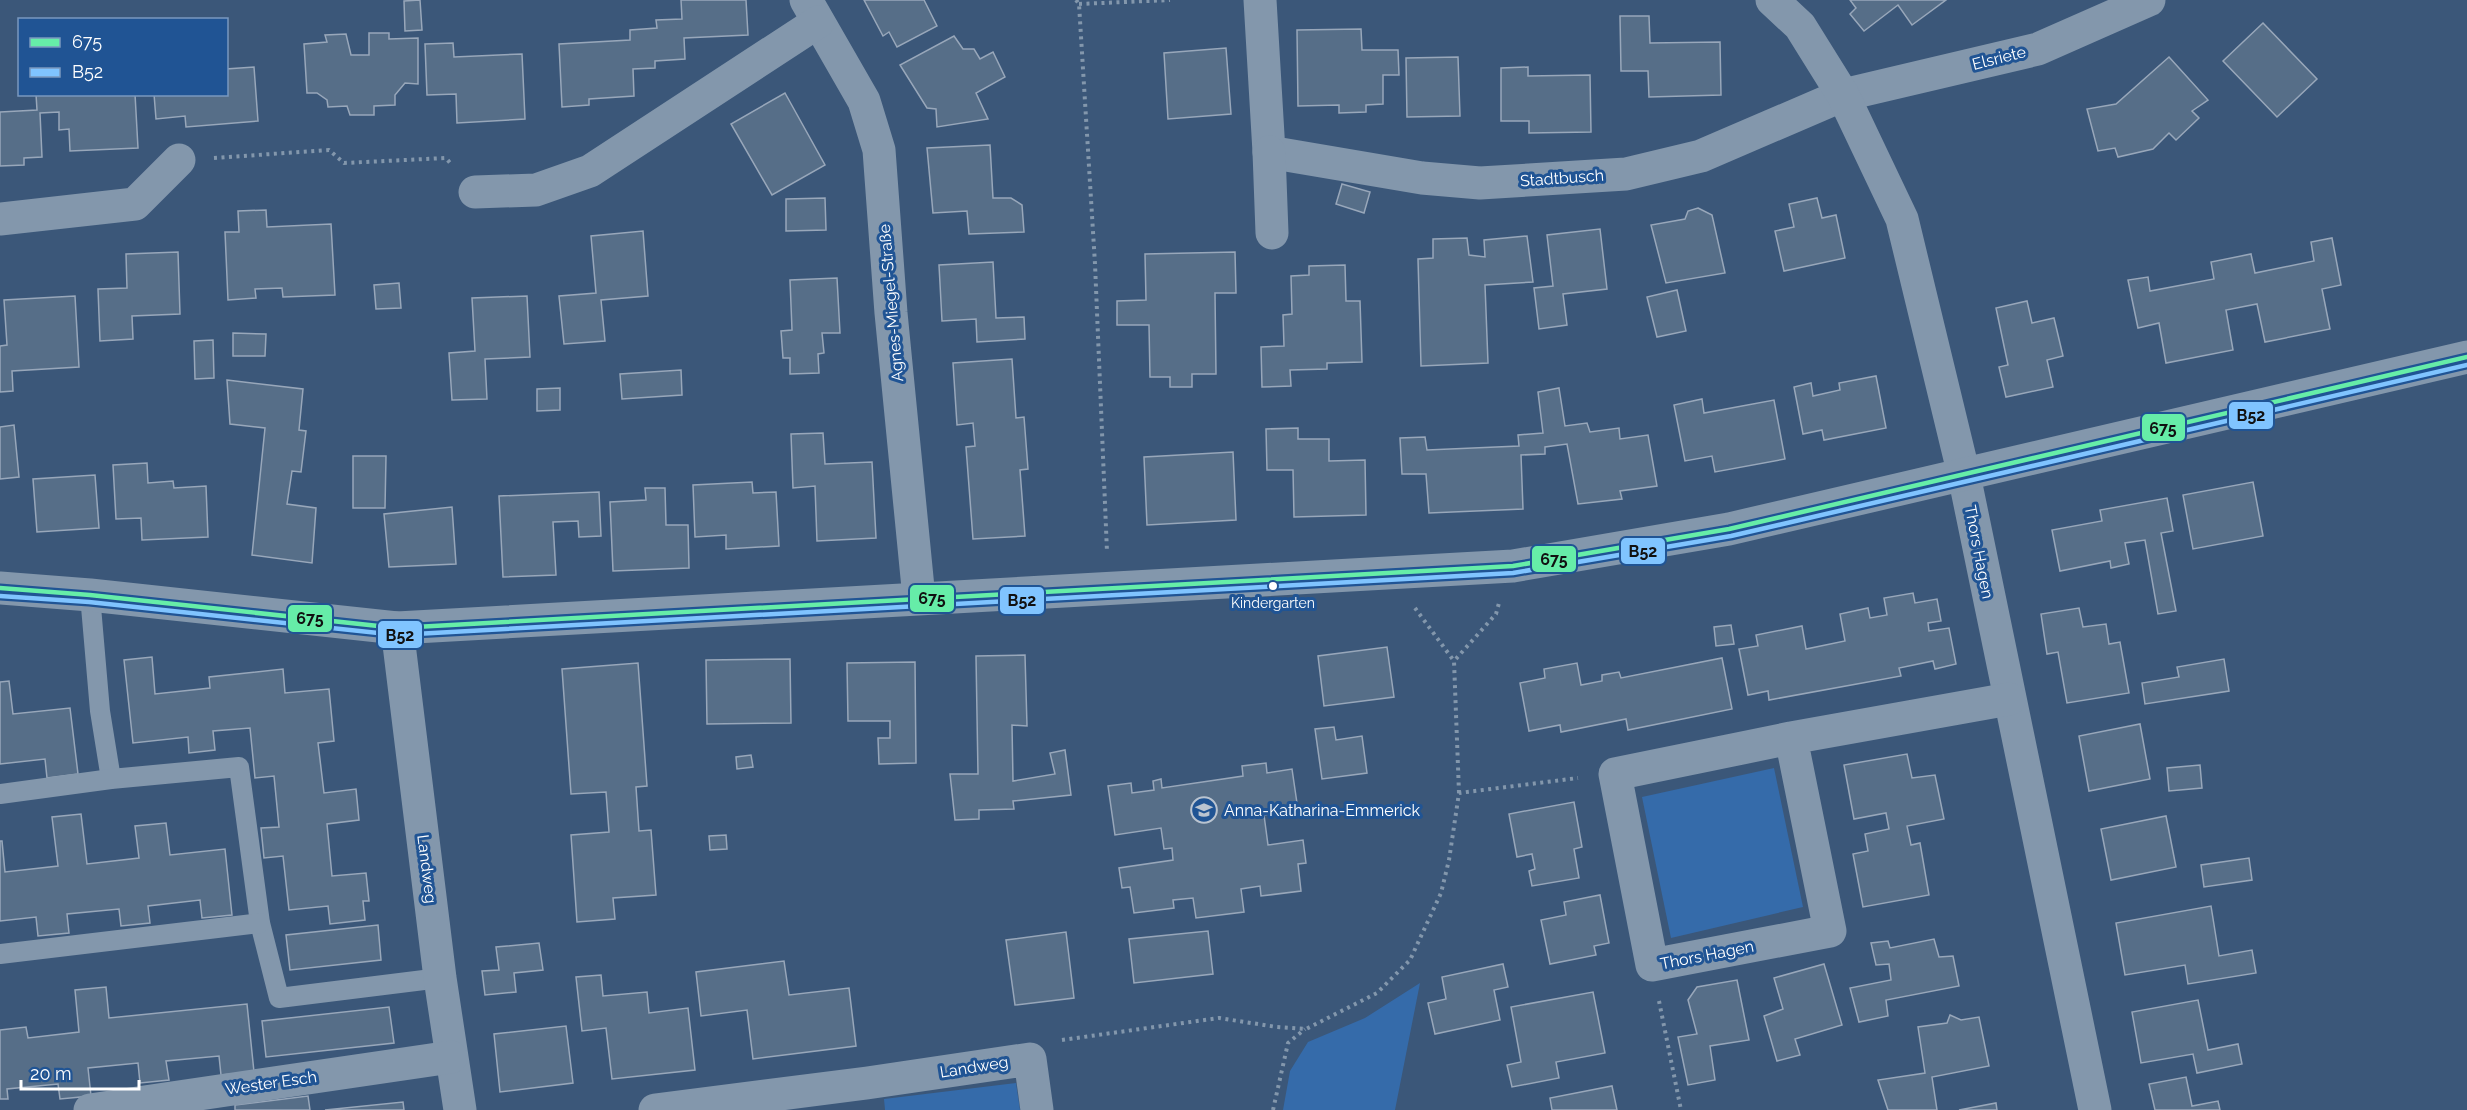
<svg xmlns="http://www.w3.org/2000/svg" width="2467" height="1110" font-family="Raleway,sans-serif">
  <rect width="100%" height="100%" fill="#3b5779"/>
  <!-- green -->
  <g fill="#356baa">
    <polygon points="1774,768 1803,907 1671,938 1642,797"/>
    <polygon points="1420,983 1395,1110 1283,1110 1290,1071 1308,1042 1365,1018"/>
    <polygon points="1016,1083 1020,1110 885,1110 884,1099"/>
  </g>
  <!-- building -->
  <g fill="#566e88" stroke="#98a7ba" stroke-width="1.5">
    <polygon points="420,0 422,30 405,31 404,1"/>
    <polygon points="681,0 746,0 748,35 684,38 685,59 655,61 655,68 633,69 634,96 589,99 589,105 562,107 559,44 630,40 630,30 657,28 656,20 682,19"/>
    <polygon points="864,0 924,0 937,26 897,47 889,32 883,36"/>
    <polygon points="1850,0 1946,0 1912,25 1898,5 1864,31 1850,14 1856,8"/>
    <polygon points="1620,16 1649,16 1650,43 1720,42 1721,95 1649,97 1648,71 1621,71"/>
    <polygon points="2263,23 2317,79 2277,117 2223,61"/>
    <polygon points="1361,29 1362,50 1398,50 1399,75 1383,75 1383,104 1366,105 1366,112 1339,113 1339,105 1298,106 1297,30"/>
    <polygon points="369,33 389,33 389,39 418,38 418,84 405,83 395,95 395,105 374,106 374,115 350,115 347,106 328,107 327,100 317,93 307,93 304,44 327,42 325,35 346,34 351,55 369,55"/>
    <polygon points="954,36 963,49 974,49 980,59 993,52 1005,77 976,93 988,119 937,127 936,109 927,108 900,65"/>
    <polygon points="453,43 454,57 522,54 525,119 457,123 456,94 427,95 425,44"/>
    <polygon points="1226,48 1231,114 1168,119 1164,53"/>
    <polygon points="1458,57 1460,116 1407,117 1406,58"/>
    <polygon points="2169,57 2208,100 2192,111 2199,118 2176,140 2169,133 2153,149 2118,157 2115,148 2098,151 2087,109 2116,104"/>
    <polygon points="254,67 258,121 186,127 185,116 156,119 154,94 226,94 226,69"/>
    <polygon points="1528,67 1528,76 1590,75 1591,132 1529,133 1529,121 1501,121 1501,68"/>
    <polygon points="785,93 825,165 772,195 731,124"/>
    <polygon points="36,94 135,94 138,148 70,151 69,129 59,130 59,112 40,113 42,157 24,158 24,165 0,166 0,112 37,110"/>
    <polygon points="990,145 993,198 1011,198 1022,205 1024,232 969,234 967,211 933,213 927,148"/>
    <polygon points="1342,184 1370,192 1364,213 1336,204"/>
    <polygon points="825,198 826,230 786,231 786,199"/>
    <polygon points="1817,198 1822,218 1836,215 1845,258 1784,271 1775,231 1794,227 1789,204"/>
    <polygon points="1698,208 1712,215 1725,273 1666,283 1651,225 1685,219 1688,211"/>
    <polygon points="266,210 267,227 331,224 335,295 283,297 282,288 255,289 256,298 228,300 225,232 239,232 238,211"/>
    <polygon points="1600,229 1607,289 1563,294 1567,325 1539,329 1534,288 1553,286 1547,235"/>
    <polygon points="643,231 648,296 601,300 605,341 564,344 559,296 596,293 591,236"/>
    <polygon points="1527,236 1533,282 1485,285 1488,363 1421,366 1418,259 1433,258 1433,239 1467,238 1469,255 1485,257 1484,240"/>
    <polygon points="2332,238 2341,285 2322,289 2330,329 2265,342 2257,304 2226,310 2233,350 2166,363 2159,323 2138,328 2128,280 2148,277 2150,291 2214,279 2211,262 2251,254 2255,273 2314,261 2311,242"/>
    <polygon points="178,252 180,314 132,316 133,339 100,341 98,289 127,288 126,254"/>
    <polygon points="1235,252 1236,293 1215,293 1216,374 1192,374 1192,387 1170,387 1170,377 1150,377 1149,325 1117,325 1117,301 1146,300 1145,254"/>
    <polygon points="993,262 996,318 1024,317 1025,339 977,342 976,319 942,321 939,265"/>
    <polygon points="1345,265 1346,301 1360,301 1362,362 1327,363 1327,369 1290,370 1291,386 1262,387 1261,347 1284,346 1283,315 1292,314 1291,276 1309,275 1309,266"/>
    <polygon points="837,278 840,333 822,333 824,353 818,354 819,373 790,374 790,358 783,358 781,331 792,330 790,280"/>
    <polygon points="399,283 401,308 376,309 374,285"/>
    <polygon points="1677,290 1686,331 1657,337 1647,297"/>
    <polygon points="75,296 79,367 12,371 13,391 0,392 0,346 7,345 4,300"/>
    <polygon points="527,296 530,357 485,359 487,399 452,400 449,353 475,351 472,298"/>
    <polygon points="2027,301 2032,323 2054,318 2063,356 2047,360 2053,387 2006,397 1999,367 2008,365 1996,308"/>
    <polygon points="233,333 266,334 265,356 233,356"/>
    <polygon points="213,340 214,378 195,379 194,341"/>
    <polygon points="1012,359 1016,418 1024,417 1028,469 1020,470 1025,536 973,539 966,447 975,446 973,423 957,425 953,363"/>
    <polygon points="681,370 682,395 622,399 620,374"/>
    <polygon points="1876,376 1886,428 1824,440 1822,430 1803,434 1794,387 1811,383 1813,396 1840,390 1839,383"/>
    <polygon points="227,380 303,389 299,430 306,431 301,472 292,471 287,504 316,508 312,563 252,555 265,428 230,424"/>
    <polygon points="560,388 560,410 537,411 537,389"/>
    <polygon points="1559,388 1565,426 1587,423 1590,432 1619,428 1620,439 1648,435 1657,486 1620,491 1622,499 1578,504 1567,444 1545,447 1545,454 1521,455 1523,509 1429,513 1426,474 1402,474 1400,438 1425,437 1427,450 1519,446 1518,435 1543,433 1538,392"/>
    <polygon points="1702,399 1704,413 1774,400 1785,459 1715,472 1712,456 1685,461 1674,405"/>
    <polygon points="14,425 19,477 0,479 0,427"/>
    <polygon points="1298,428 1298,439 1329,439 1329,461 1365,460 1366,515 1294,517 1293,470 1267,470 1266,429"/>
    <polygon points="823,433 825,464 872,462 876,538 817,541 815,486 793,488 791,434"/>
    <polygon points="1233,452 1236,520 1147,525 1144,457"/>
    <polygon points="353,456 386,456 385,508 353,508"/>
    <polygon points="147,463 148,483 173,481 174,488 206,486 208,537 142,540 141,518 116,519 113,465"/>
    <polygon points="95,475 99,528 37,532 33,479"/>
    <polygon points="752,482 753,493 776,492 779,546 726,549 726,535 695,537 693,485"/>
    <polygon points="2253,482 2263,536 2193,549 2183,495"/>
    <polygon points="645,488 665,488 666,525 688,525 689,568 613,571 610,502 646,500"/>
    <polygon points="599,492 601,536 579,537 578,521 553,522 556,575 503,577 499,496"/>
    <polygon points="2167,498 2173,531 2161,533 2176,611 2158,614 2145,540 2125,543 2129,564 2111,568 2110,561 2060,571 2052,530 2102,521 2100,510"/>
    <polygon points="452,507 456,564 389,567 384,514"/>
    <polygon points="1913,593 1915,603 1937,599 1941,621 1928,623 1929,631 1949,628 1956,664 1935,669 1933,661 1899,668 1901,676 1769,700 1768,691 1748,695 1739,649 1758,646 1756,635 1802,626 1806,649 1845,641 1840,614 1868,608 1870,618 1887,615 1884,598"/>
    <polygon points="2079,608 2083,627 2106,624 2109,644 2120,642 2129,693 2067,703 2058,652 2047,654 2041,614"/>
    <polygon points="1731,625 1734,644 1716,646 1714,627"/>
    <polygon points="1387,647 1394,697 1324,706 1318,656"/>
    <polygon points="1025,655 1027,726 1012,725 1013,781 1055,774 1050,753 1065,750 1071,795 1013,801 1014,809 979,810 979,819 955,820 950,774 978,774 976,656"/>
    <polygon points="152,657 155,694 210,688 209,677 283,669 285,693 329,689 334,741 318,743 324,793 356,789 359,820 327,824 332,876 366,873 369,901 363,901 365,920 330,924 328,906 289,910 283,856 264,858 261,828 279,827 274,776 255,778 250,728 213,731 215,750 189,753 188,737 133,743 124,660"/>
    <polygon points="1722,658 1732,709 1628,730 1626,719 1561,732 1560,725 1529,731 1520,683 1545,678 1544,669 1577,663 1581,685 1602,681 1602,675 1619,672 1621,678"/>
    <polygon points="790,659 791,723 707,724 706,660"/>
    <polygon points="2224,659 2229,691 2145,704 2142,683 2179,677 2177,667"/>
    <polygon points="915,662 916,763 879,764 878,738 890,738 890,721 848,721 847,663"/>
    <polygon points="638,663 647,786 636,787 639,831 651,830 656,895 613,898 615,919 577,922 571,835 609,832 606,792 571,794 562,669"/>
    <polygon points="9,681 13,714 70,708 78,774 47,778 45,759 0,764 0,682"/>
    <polygon points="2140,724 2150,779 2089,791 2079,736"/>
    <polygon points="1334,727 1336,740 1362,736 1367,773 1322,779 1315,729"/>
    <polygon points="1907,754 1912,778 1935,775 1944,819 1907,826 1911,845 1920,843 1929,895 1863,907 1853,854 1868,851 1865,834 1889,829 1886,813 1854,819 1844,765"/>
    <polygon points="751,755 753,767 737,769 736,757"/>
    <polygon points="1266,763 1267,773 1292,769 1298,810 1264,815 1268,845 1303,840 1306,863 1298,864 1301,891 1261,896 1260,886 1241,889 1244,912 1196,918 1193,898 1173,900 1174,908 1134,913 1130,887 1122,888 1119,868 1173,860 1172,848 1164,849 1161,828 1115,835 1108,786 1131,783 1132,793 1154,790 1153,781 1161,779 1162,788 1243,776 1242,766"/>
    <polygon points="2200,765 2202,788 2169,791 2167,768"/>
    <polygon points="1574,802 1582,847 1574,849 1579,878 1532,886 1529,871 1535,869 1532,854 1517,857 1509,814"/>
    <polygon points="81,814 87,864 139,858 135,826 166,823 170,855 225,849 232,915 202,918 200,900 148,906 150,923 121,926 119,909 67,914 69,933 38,936 36,917 0,921 0,841 2,841 5,872 58,866 52,817"/>
    <polygon points="2166,816 2176,867 2111,880 2101,829"/>
    <polygon points="726,835 727,849 710,850 709,836"/>
    <polygon points="2249,858 2252,880 2204,887 2201,865"/>
    <polygon points="1600,895 1609,943 1594,946 1596,955 1550,964 1541,920 1566,915 1564,902"/>
    <polygon points="2211,906 2219,956 2252,950 2256,973 2188,984 2185,965 2125,975 2116,923"/>
    <polygon points="378,925 381,960 290,970 286,935"/>
    <polygon points="1208,931 1213,974 1134,983 1129,939"/>
    <polygon points="1066,932 1074,998 1015,1005 1006,940"/>
    <polygon points="1934,939 1939,957 1953,956 1959,986 1886,1000 1888,1016 1859,1022 1850,988 1891,980 1889,964 1876,965 1871,943 1888,941 1890,948"/>
    <polygon points="539,943 543,970 514,973 516,992 485,995 482,971 499,970 496,947"/>
    <polygon points="784,961 789,995 849,988 856,1046 753,1059 747,1010 701,1016 696,972"/>
    <polygon points="1503,964 1508,987 1494,990 1500,1020 1435,1034 1428,1003 1446,999 1442,977"/>
    <polygon points="1824,964 1842,1025 1795,1039 1800,1055 1777,1061 1764,1016 1783,1009 1774,978"/>
    <polygon points="601,975 603,996 647,992 649,1013 688,1008 695,1070 612,1079 606,1028 582,1031 576,977"/>
    <polygon points="1737,980 1749,1040 1710,1046 1715,1080 1688,1085 1678,1037 1697,1034 1688,1000 1697,987"/>
    <polygon points="106,987 109,1018 247,1004 254,1072 221,1075 219,1056 166,1061 169,1080 140,1083 138,1063 88,1068 91,1096 60,1099 58,1084 7,1089 8,1099 0,1099 0,1030 26,1027 28,1038 79,1032 75,990"/>
    <polygon points="1593,992 1605,1053 1556,1062 1559,1078 1512,1087 1507,1065 1521,1062 1511,1007"/>
    <polygon points="2198,1000 2208,1050 2238,1044 2242,1064 2197,1073 2193,1054 2141,1063 2132,1012"/>
    <polygon points="389,1007 394,1043 266,1057 262,1021"/>
    <polygon points="1950,1015 1961,1020 1979,1017 1989,1066 1932,1077 1937,1110 1888,1110 1878,1080 1925,1073 1918,1027 1947,1023"/>
    <polygon points="566,1026 573,1083 500,1092 494,1034"/>
    <polygon points="2186,1077 2192,1106 2218,1101 2220,1110 2155,1110 2149,1084"/>
    <polygon points="1612,1086 1617,1110 1552,1110 1550,1098"/>
    <polygon points="308,1096 310,1110 235,1110 235,1105"/>
    <polygon points="403,1102 404,1110 325,1110"/>
    <polygon points="1996,1103 1997,1110 1959,1110"/>
  </g>
  <g fill="none" stroke-linecap="round" stroke-linejoin="round">
    <!-- path -->
    <g stroke="#8397ac" stroke-width="4" stroke-dasharray="3 4.5" stroke-linecap="butt">
      <polyline points="1076,0 1079,4 1095,264 1107,552"/>
      <polyline points="1079,4 1170,0"/>
      <polyline points="214,158 329,150 344,163 446,158 451,164"/>
      <polyline points="1415,608 1454,661"/>
      <polyline points="1459,793 1454,661 1496,614 1499,603"/>
      <polyline points="1659,1001 1681,1110"/>
      <polyline points="1062,1040 1219,1018 1277,1027 1306,1029 1377,993 1410,960 1441,893 1449,860 1459,793 1578,778"/>
      <polyline points="1273,1110 1288,1043 1305,1029"/>
    </g>
    <!-- service -->
    <g stroke="#8397ac" stroke-width="20">
      <polyline points="90,595 100,711 111,779"/>
      <polyline points="0,794 111,779 239,767 260,923 279,998 440,978"/>
      <polyline points="0,954 260,923"/>
    </g>
    <!-- minor -->
    <g stroke="#8397ac" stroke-width="33">
      <polyline points="806,0 864,101 879,150 891,313 919,598"/>
      <polyline points="1260,0 1269,152 1422,178 1480,183 1626,174 1701,156 1843,95 2038,49 2149,0"/>
      <polyline points="1772,0 1800,26 1843,95 1902,219 1964,475 2095,1110"/>
      <polyline points="1269,152 1272,233"/>
      <polyline points="475,192 536,190 590,171 818,22"/>
      <polyline points="0,219 135,204 179,160"/>
      <polyline points="0,588 90,595 397,628 1513,566 1729,529 2467,357"/>
      <polyline points="397,628 440,978 460,1110"/>
      <polyline points="1791,738 1830,931 1652,965 1615,774 1791,738 2009,699"/>
      <polyline points="90,1110 451,1057"/>
      <polyline points="655,1110 867,1083 1030,1059 1037,1110"/>
    </g>
    <!-- bus-1 casing -->
    <g stroke="#205494" stroke-width="9">
      <polyline id="bus-1" points="0,588 90,595 397,628 1513,566 1729,529 2467,357"/>
    </g>
    <!-- bus-2 casing -->
    <g stroke="#205494" stroke-width="9">
      <polyline id="bus-2" points="0,596 89,602 397,635 1513,573 1731,536 2467,365"/>
    </g>
    <!-- bus-1 -->
    <use href="#bus-1" stroke="#66eda8" stroke-width="4.5"/>
    <!-- bus-2 -->
    <use href="#bus-2" stroke="#80c4ff" stroke-width="4.5"/>
  </g>
  <!-- icons -->
  <defs>
    <g id="school-ring" transform="scale(1.35)"><circle r="9.5" fill="#205494" stroke="#bac4d0" stroke-width="1.5"/><path d="M0-5L7-2L0 1L-7-2ZM-4 1L0 2.5L4 1V4Q0 6-4 4Z" fill="#bac4d0"/></g>
  </defs>
  <g fill-rule="evenodd">
    <use href="#school-ring" x="1204" y="810"/>
  </g>
  <!-- markers -->
  <circle fill="#fff" stroke="#205494" stroke-width="2" cx="1273" cy="586" r="5"/>
  <g text-anchor="middle" dominant-baseline="central" stroke-width="6" stroke-linejoin="round" paint-order="stroke">
    <!-- bus labels -->
    <g font-size="14" fill="#fff" stroke="#205494">
      <text x="1273" y="603">Kindergarten</text>
    </g>
    <!-- street labels -->
    <g font-size="16" fill="#fff" stroke="#205494">
      <text transform="translate(1999 58) rotate(-14)">Elsriete</text>
      <text transform="translate(1562 178) rotate(-4)">Stadtbusch</text>
      <text transform="translate(891 303) rotate(-95)">Agnes-Miegel-Straße</text>
      <text transform="translate(1979 552) rotate(79)">Thors Hagen</text>
      <text transform="translate(427 869) rotate(83)">Landweg</text>
      <text transform="translate(1707 955) rotate(-11)">Thors Hagen</text>
      <text transform="translate(974 1067) rotate(-9)">Landweg</text>
      <text transform="translate(271 1083) rotate(-8)">Wester Esch</text>
    </g>
    <!-- poi labels -->
    <g font-size="16" fill="#fff" stroke="#205494" text-anchor="start">
      <text x="1224" y="810">Anna-Katharina-Emmerick</text>
    </g>
  </g>
  <g stroke="#205494" stroke-width="2">
    <rect x="2228" y="401" width="46" height="29" rx="6" fill="#80c4ff"/>
    <rect x="2141" y="413" width="45" height="29" rx="6" fill="#66eda8"/>
    <rect x="1620" y="537" width="46" height="28" rx="6" fill="#80c4ff"/>
    <rect x="1531" y="545" width="46" height="28" rx="6" fill="#66eda8"/>
    <rect x="909" y="584" width="46" height="29" rx="6" fill="#66eda8"/>
    <rect x="999" y="586" width="46" height="29" rx="6" fill="#80c4ff"/>
    <rect x="287" y="604" width="46" height="29" rx="6" fill="#66eda8"/>
    <rect x="377" y="620" width="46" height="29" rx="6" fill="#80c4ff"/>
  </g>
  <g font-size="16" text-anchor="middle" font-weight="bold" fill="#111">
    <text x="2251" y="421">B52</text>
    <text x="2163" y="434">675</text>
    <text x="1643" y="557">B52</text>
    <text x="1554" y="565">675</text>
    <text x="932" y="604">675</text>
    <text x="1022" y="606">B52</text>
    <text x="310" y="624">675</text>
    <text x="400" y="641">B52</text>
  </g>
  <!-- legend -->
  <rect x="18" y="18" width="210" height="78" fill="#205494" stroke="#7998bf" stroke-width="1.5"/>
  <rect x="30" y="38" width="30" height="9" fill="#66eda8" stroke="#7998bf" stroke-width="1.5"/>
  <text x="72" y="48" font-size="18" fill="#ffffff">675</text>
  <rect x="30" y="68" width="30" height="9" fill="#80c4ff" stroke="#7998bf" stroke-width="1.5"/>
  <text x="72" y="78" font-size="18" fill="#ffffff">B52</text>
  <!-- scale -->
  <path d="M21 1080v9h118v-9" fill="none" stroke="#ffffff" stroke-width="3"/>
  <text x="30" y="1080" font-size="18" fill="#ffffff" stroke="#205494" stroke-width="4.5" paint-order="stroke">20 m</text>
</svg>
